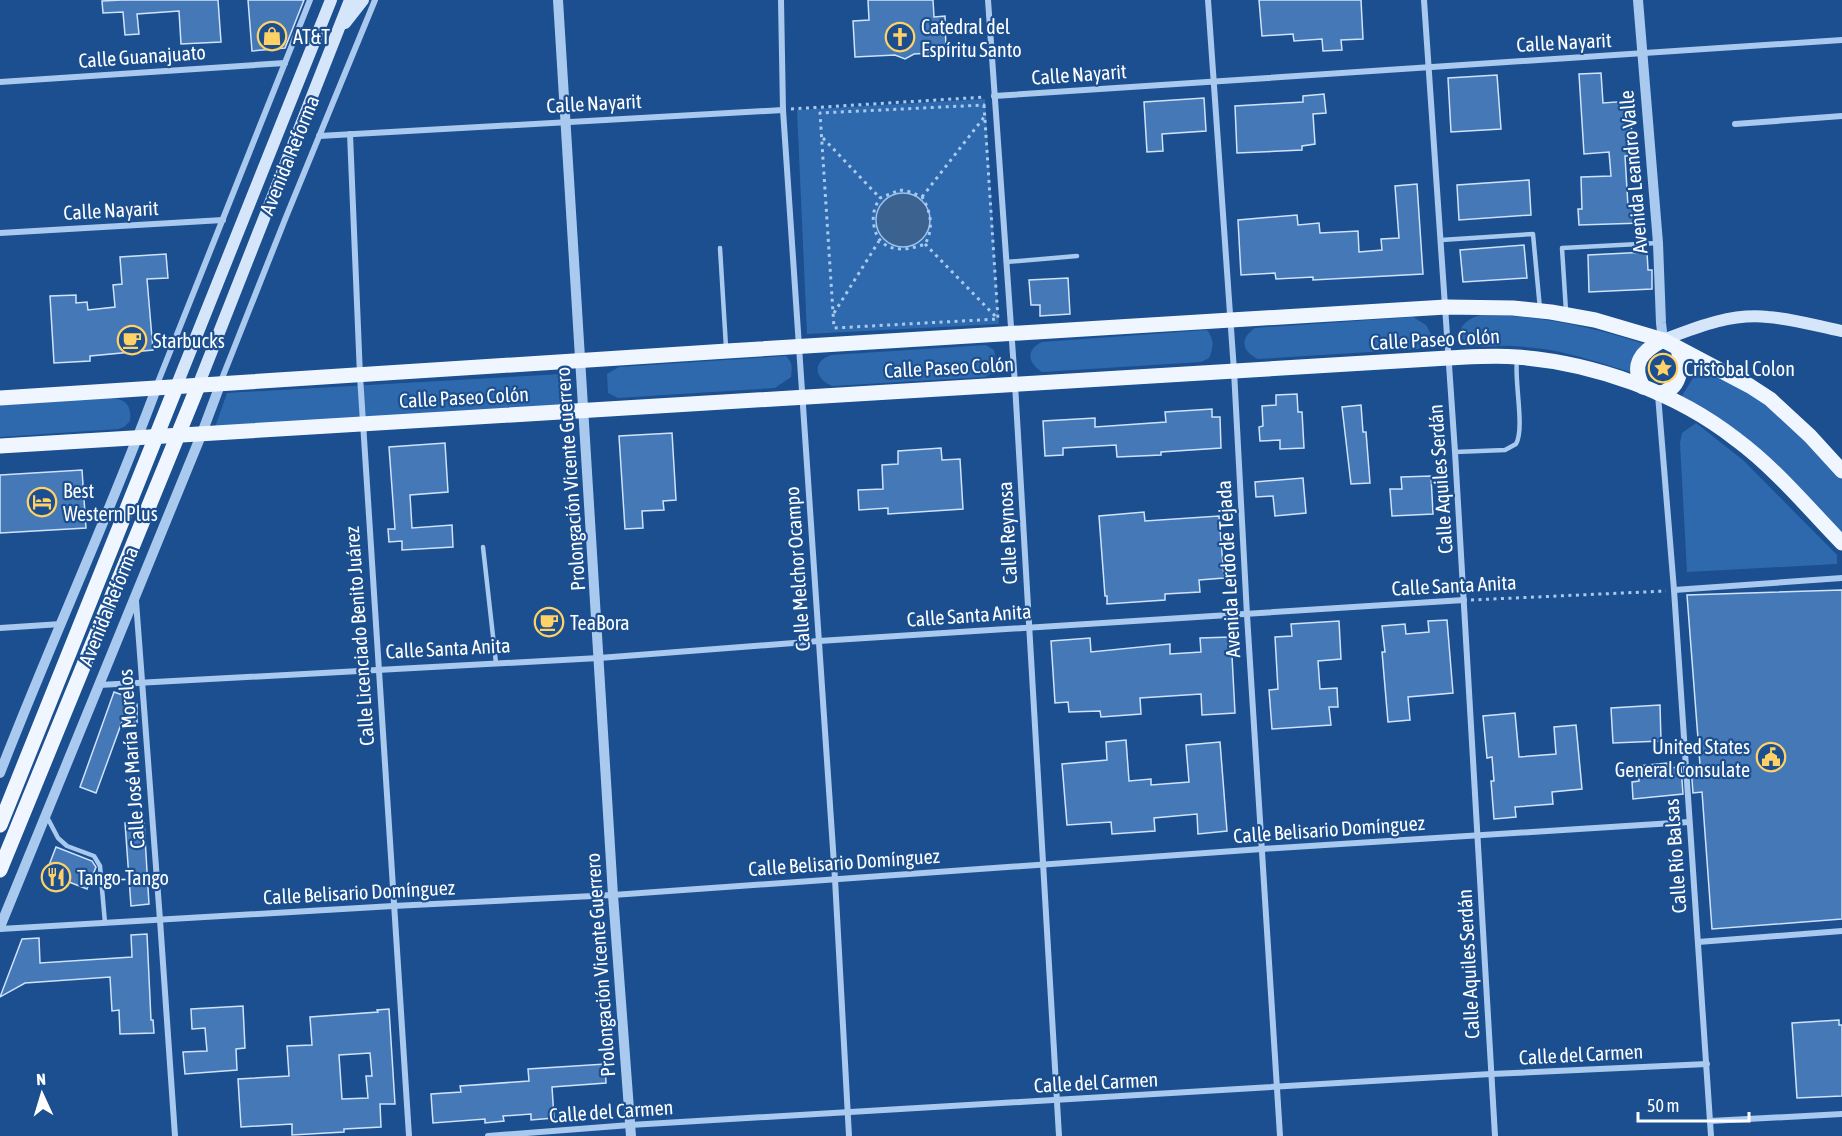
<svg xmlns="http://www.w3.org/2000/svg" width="1842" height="1136" font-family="'Asap Condensed',sans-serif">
  <rect width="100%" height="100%" fill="#1b4f8f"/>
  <!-- green -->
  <g fill="#2e69ad">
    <polygon points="985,99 999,324 807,334 797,110"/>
    <path d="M 1481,315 C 1537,315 1591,326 1644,344 L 1631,372 C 1604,364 1577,355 1550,350 C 1538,348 1525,347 1513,346 C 1499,345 1484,349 1471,344 C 1450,336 1463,319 1481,315 Z"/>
    <path d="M 1413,317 L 1426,325 L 1432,336 L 1430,342 L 1418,349 L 1258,359 C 1241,351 1240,338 1255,328 Z"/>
    <path d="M 1207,330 C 1214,339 1214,347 1209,358 L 1201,362 L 1042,372 C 1028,363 1025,350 1042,342 Z"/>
    <path d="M 986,345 L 994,350 L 997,366 L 992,373 L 985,377 L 832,386 C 815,379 811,362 831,355 Z"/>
    <path d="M 786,356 C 793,363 792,368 791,377 L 775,388 L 618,398 L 608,393 L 607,374 L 619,367 Z"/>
    <polygon points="1700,361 1770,399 1842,471 1842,542 1761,456 1680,399 1693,378"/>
    <polygon points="562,374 564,405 214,430 227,393"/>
    <path d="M 108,398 C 123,398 132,403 130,421 L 124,427 L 118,429 L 0,437 L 0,405 Z"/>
    <polygon points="1696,423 1743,460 1837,555 1837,564 1687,572 1680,443 1682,433"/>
  </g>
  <!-- water -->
  <circle fill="#3c6290" stroke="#9cc4f0" stroke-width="1.5" cx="903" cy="220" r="27"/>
  <!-- building -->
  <g fill="#4478b7" stroke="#cfe3fa" stroke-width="1.5" fill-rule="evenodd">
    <polygon points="122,0 218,0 221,42 181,44 179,11 137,14 139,34 125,35 123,12 103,13 102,1"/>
    <polygon points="248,0 304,0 285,48 252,51"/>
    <polygon points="868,0 933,0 934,17 945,16 946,52 914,54 905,59 895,55 855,57 853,21 869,20"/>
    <polygon points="1259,0 1361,0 1363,39 1341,40 1342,50 1323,51 1322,39 1294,41 1293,34 1262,36"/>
    <polygon points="1601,73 1603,103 1630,101 1633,156 1625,156 1628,206 1641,206 1642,223 1579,225 1578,209 1582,209 1581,177 1611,176 1609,152 1584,154 1579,74"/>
    <polygon points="1497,75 1501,129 1451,132 1448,78"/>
    <polygon points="1324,94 1326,113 1313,114 1315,144 1302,146 1302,150 1237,153 1235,106 1303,102 1303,96"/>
    <polygon points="1204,98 1206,131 1162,134 1163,151 1147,152 1144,102"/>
    <polygon points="1529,180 1531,215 1459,220 1457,185"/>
    <polygon points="1417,184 1423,274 1313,280 1313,277 1276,279 1275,273 1241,275 1238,220 1297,215 1298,225 1319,223 1320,233 1358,231 1359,252 1382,250 1381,239 1399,238 1395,186"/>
    <polygon points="1524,245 1527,278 1463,282 1460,250"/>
    <polygon points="1647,252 1648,270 1652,270 1652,289 1589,292 1588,255"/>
    <polygon points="166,254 168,278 147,279 153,350 90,356 90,361 54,363 50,296 76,295 76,303 87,302 88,310 115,307 113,285 122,284 120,257"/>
    <polygon points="1068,278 1070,314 1040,316 1040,305 1031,305 1029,280"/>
    <polygon points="1297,394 1298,412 1302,412 1304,448 1280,449 1280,440 1260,441 1259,427 1263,426 1262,406 1276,405 1276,395"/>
    <polygon points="1361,405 1363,432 1366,432 1370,483 1351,484 1342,407"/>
    <polygon points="1212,409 1212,417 1220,417 1221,448 1161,452 1161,455 1117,457 1116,445 1063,448 1063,455 1045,456 1043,421 1095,418 1095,427 1166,422 1165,412"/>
    <polygon points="672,433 676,500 663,501 664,510 642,511 643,528 625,529 619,436"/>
    <polygon points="445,443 448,492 410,495 412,528 452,525 453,547 402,550 402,541 389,542 388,529 395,529 389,447"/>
    <polygon points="941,448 942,460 960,459 963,509 888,514 888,508 859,510 858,490 883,489 882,465 898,464 898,451"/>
    <polygon points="82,470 86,528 0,533 0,475"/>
    <polygon points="1431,476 1433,514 1392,516 1390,489 1402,489 1401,477"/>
    <polygon points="1303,478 1306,513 1275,516 1273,496 1256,497 1255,482"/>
    <polygon points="1144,512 1145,521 1219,516 1224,578 1199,580 1200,592 1165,594 1165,600 1107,604 1107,596 1105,596 1099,516"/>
    <polygon points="1842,590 1842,919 1712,929 1702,792 1693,793 1691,766 1700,765 1687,595"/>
    <polygon points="1447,620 1453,693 1408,697 1410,720 1388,722 1382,652 1385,652 1382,626 1405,624 1406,634 1429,632 1428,621"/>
    <polygon points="1339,621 1341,659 1318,661 1320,689 1337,688 1338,707 1329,707 1331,725 1272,729 1269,690 1278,689 1275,637 1292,636 1291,624"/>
    <polygon points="1231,637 1235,713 1202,715 1201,694 1140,698 1141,714 1101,717 1100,711 1069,712 1068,702 1055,703 1051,641 1090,638 1091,652 1170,644 1170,654 1201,652 1200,638"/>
    <polygon points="114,692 128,697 127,701 137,704 137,724 123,719 96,793 80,787"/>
    <polygon points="1660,705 1661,741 1613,743 1611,708"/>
    <polygon points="1515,713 1519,757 1556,754 1554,727 1576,725 1582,789 1552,792 1553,804 1515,807 1516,817 1494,819 1491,781 1494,781 1492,757 1487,758 1483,716"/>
    <polygon points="1126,740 1129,781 1151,779 1151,785 1189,782 1186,745 1220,742 1227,831 1198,834 1197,814 1154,818 1155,831 1112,834 1111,822 1067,825 1062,764 1107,760 1106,742"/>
    <polygon points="1667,763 1668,768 1681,767 1683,794 1633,799 1632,782 1639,781 1638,766"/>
    <polygon points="144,821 149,904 131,906 125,823"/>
    <polygon points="56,847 92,861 96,867 87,889 46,873"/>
    <polygon points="147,934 151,1020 153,1020 154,1033 120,1034 119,1010 112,1011 110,977 25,983 0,997 22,939 39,938 40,963 132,957 131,935"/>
    <polygon points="243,1006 245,1048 236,1049 237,1070 185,1074 183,1052 207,1051 205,1028 192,1029 191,1009"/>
    <path d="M 389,1009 L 395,1104 L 380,1104 L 381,1127 L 344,1129 L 344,1132 L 292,1135 L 292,1124 L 241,1127 L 238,1079 L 289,1076 L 287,1046 L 312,1045 L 310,1017 L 378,1012 L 377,1010 ZM 370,1053 L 372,1076 L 366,1076 L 368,1098 L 342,1099 L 339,1055 Z"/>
    <polygon points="1839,1020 1839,1025 1842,1025 1842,1096 1797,1098 1792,1023"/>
    <polygon points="605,1064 606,1083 552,1087 554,1118 531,1120 531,1114 503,1116 504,1121 485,1123 485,1119 433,1123 431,1094 461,1092 460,1086 529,1081 528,1069"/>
  </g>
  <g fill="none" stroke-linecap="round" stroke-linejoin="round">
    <!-- path -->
    <g stroke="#a9c9ee" stroke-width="3" stroke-dasharray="3 4.5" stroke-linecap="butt">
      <polygon points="984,105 998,319 834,328 820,113"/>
      <polyline points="791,109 985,97"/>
      <polyline points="823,138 880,198"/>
      <path d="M 900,190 L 911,192 L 922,197 C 931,211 934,229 925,244 C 904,252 879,253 874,226 C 872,216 874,207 880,198 Z"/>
      <polyline points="922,197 985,116"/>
      <polyline points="925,244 998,319"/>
      <polyline points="834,313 879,241"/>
      <polyline points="1471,600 1666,591"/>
    </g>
    <!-- service -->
    <g stroke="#a9c9ee" stroke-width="4.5">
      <polyline points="1441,240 1533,234 1540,309"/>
      <polyline points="720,248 726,347"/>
      <polyline points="1006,262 1077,256"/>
      <polyline points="1566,311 1562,248 1658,243"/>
      <path d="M 1455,452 L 1505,450 L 1516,444 C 1525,428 1514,381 1517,360"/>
      <polyline points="483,547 496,663"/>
      <polyline points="47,817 58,838 67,846 94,856 100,866 105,923"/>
    </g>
    <!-- minor -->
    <g stroke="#a9c9ee" stroke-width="6">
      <polyline points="781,0 783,110 835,879 849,1136"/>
      <polyline points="988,0 1015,384 1059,1136"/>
      <polyline points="1208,0 1234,371 1247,615 1280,1136"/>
      <polyline points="1424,0 1455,452 1495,1136"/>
      <polyline points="0,82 285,63"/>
      <polyline points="994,96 1842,40"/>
      <polyline points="1735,124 1842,116"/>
      <polyline points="350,134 360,376 409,1136"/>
      <polyline points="319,136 783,110"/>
      <polyline points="0,233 223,220"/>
      <polyline points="221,381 286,217 375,0"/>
      <polyline points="156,387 310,0"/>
      <polyline points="1658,395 1674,590 1711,1136"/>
      <polyline points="1674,590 1842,578"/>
      <polyline points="136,601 160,920 175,1136"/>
      <polyline points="0,628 61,624"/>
      <polyline points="99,685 599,658 819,641 1464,600"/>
      <polyline points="0,929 393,906 613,895 1262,849 1689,822"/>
      <polyline points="1698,942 1842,931"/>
      <polyline points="1710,1121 1842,1114"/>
      <polyline points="488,1136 630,1125 1491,1074 1707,1064"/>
    </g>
    <!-- tertiary -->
    <g stroke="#a9c9ee" stroke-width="10">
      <polyline points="558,0 613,895 631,1136"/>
      <polyline points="1638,0 1658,243 1661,323 1663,340"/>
      <path d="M 0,773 C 50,644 108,518 156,389"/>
      <polyline points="0,927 202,433 220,385"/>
    </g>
    <!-- secondary -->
    <g stroke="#d6e6fa" stroke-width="12">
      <polyline points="345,23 363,0"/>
      <path d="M 1663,340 C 1697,327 1731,313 1768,317 C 1793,319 1817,326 1842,331"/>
      <polyline points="198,386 350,0"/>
      <polyline points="176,387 331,0"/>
    </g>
    <!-- primary -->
    <g stroke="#f0f6ff" stroke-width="15">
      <path d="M 1643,387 C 1630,364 1642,351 1663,340"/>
      <path d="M 1658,393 C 1681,391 1683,367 1678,349"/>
      <polyline points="0,398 727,351 1231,320 1446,307 1513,308 1551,312 1595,320 1663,340 1750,386 1770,399 1810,436 1842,471"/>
      <path d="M 0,446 L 1448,358 C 1471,357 1494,355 1517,357 C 1594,363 1676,392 1737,440 C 1776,469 1808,508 1842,543"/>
      <polyline points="0,825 176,387"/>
      <polyline points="0,870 198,386"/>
    </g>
  </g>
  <!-- icons -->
  <defs>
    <g id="shop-ring" transform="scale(1.5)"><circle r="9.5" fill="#1b4f8f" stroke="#ffd166" stroke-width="1.5"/><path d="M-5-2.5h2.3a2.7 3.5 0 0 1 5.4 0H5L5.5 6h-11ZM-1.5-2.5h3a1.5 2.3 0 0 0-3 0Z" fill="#ffd166"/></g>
    <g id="church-ring" transform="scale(1.5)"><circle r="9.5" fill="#1b4f8f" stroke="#ffd166" stroke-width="1.5"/><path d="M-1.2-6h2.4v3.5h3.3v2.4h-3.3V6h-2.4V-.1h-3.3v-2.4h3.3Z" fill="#ffd166"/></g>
    <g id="cafe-ring" transform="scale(1.5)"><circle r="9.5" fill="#1b4f8f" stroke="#ffd166" stroke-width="1.5"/><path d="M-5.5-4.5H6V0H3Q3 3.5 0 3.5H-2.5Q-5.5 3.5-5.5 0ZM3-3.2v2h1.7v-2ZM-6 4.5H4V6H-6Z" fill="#ffd166"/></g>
    <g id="sight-ring" transform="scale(1.5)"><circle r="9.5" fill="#1b4f8f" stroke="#ffd166" stroke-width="1.5"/><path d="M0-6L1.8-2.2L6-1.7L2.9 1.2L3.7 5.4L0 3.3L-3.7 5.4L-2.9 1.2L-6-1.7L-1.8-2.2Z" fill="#ffd166"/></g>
    <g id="hotel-ring" transform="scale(1.5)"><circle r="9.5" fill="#1b4f8f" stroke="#ffd166" stroke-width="1.5"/><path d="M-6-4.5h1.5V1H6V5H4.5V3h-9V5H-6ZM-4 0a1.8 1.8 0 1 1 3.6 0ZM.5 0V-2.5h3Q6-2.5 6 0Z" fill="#ffd166"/></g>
    <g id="civic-ring" transform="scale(1.5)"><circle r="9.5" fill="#1b4f8f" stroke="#ffd166" stroke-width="1.5"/><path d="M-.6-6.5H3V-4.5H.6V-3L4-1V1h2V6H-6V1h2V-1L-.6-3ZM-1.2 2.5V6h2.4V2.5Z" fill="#ffd166"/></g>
    <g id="restaurant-ring" transform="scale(1.5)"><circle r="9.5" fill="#1b4f8f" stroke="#ffd166" stroke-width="1.5"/><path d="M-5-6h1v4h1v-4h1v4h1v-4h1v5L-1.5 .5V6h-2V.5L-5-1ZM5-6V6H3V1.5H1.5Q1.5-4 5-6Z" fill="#ffd166"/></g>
  </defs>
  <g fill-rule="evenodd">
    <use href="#shop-ring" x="272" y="36"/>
    <use href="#church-ring" x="900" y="37"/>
    <use href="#cafe-ring" x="132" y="340"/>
    <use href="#sight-ring" x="1663" y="368"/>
    <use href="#hotel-ring" x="42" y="502"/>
    <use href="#cafe-ring" x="549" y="622"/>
    <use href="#civic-ring" x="1771" y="757"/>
    <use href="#restaurant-ring" x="56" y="877"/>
  </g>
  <g text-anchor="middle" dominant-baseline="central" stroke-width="4.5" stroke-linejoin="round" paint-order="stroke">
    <!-- poi labels -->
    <g font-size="20" fill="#fff" stroke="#1b4f8f" text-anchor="start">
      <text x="921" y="26">Catedral del<tspan x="921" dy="23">Espíritu Santo</tspan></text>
      <text x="293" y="36">AT&amp;T</text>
      <text x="153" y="340">Starbucks</text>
      <text x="1684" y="368">Cristobal Colon</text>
      <text x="63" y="490">Best<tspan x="63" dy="23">Western Plus</tspan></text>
      <text x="570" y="622">TeaBora</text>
      <text x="1750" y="746" text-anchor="end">United States<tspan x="1750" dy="23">General Consulate</tspan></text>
      <text x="77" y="877">Tango-Tango</text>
    </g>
    <!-- street labels -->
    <g font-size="20" fill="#fff" stroke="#1b4f8f">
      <text transform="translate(1564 42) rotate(-3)">Calle Nayarit</text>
      <text transform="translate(142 56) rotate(-4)">Calle Guanajuato</text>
      <text transform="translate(1079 74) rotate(-4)">Calle Nayarit</text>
      <text transform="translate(594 103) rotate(-3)">Calle Nayarit</text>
      <text transform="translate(289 155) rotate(-68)">Avenida Reforma</text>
      <text transform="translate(1633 172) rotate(-95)">Avenida Leandro Valle</text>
      <text transform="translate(111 210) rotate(-3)">Calle Nayarit</text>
      <text transform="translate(1435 339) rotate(-3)">Calle Paseo Colón</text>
      <text transform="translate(949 367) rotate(-3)">Calle Paseo Colón</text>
      <text transform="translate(464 397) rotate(-3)">Calle Paseo Colón</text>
      <text transform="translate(570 479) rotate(-94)">Prolongación Vicente Guerrero</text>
      <text transform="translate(1440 479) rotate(-94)">Calle Aquiles Serdán</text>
      <text transform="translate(1007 533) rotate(-93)">Calle Reynosa</text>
      <text transform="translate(797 569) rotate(-94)">Calle Melchor Ocampo</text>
      <text transform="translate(1228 569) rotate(-93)">Avenida Lerdo de Tejada</text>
      <text transform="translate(1454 585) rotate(-3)">Calle Santa Anita</text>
      <text transform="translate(108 606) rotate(-68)">Avenida Reforma</text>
      <text transform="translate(969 615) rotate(-4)">Calle Santa Anita</text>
      <text transform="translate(359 636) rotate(-94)">Calle Licenciado Benito Juárez</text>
      <text transform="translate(448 648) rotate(-3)">Calle Santa Anita</text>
      <text transform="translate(131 759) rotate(-94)">Calle José María Morelos</text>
      <text transform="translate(1329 829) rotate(-4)">Calle Belisario Domínguez</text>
      <text transform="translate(1675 856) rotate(-94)">Calle Río Balsas</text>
      <text transform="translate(844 862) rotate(-4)">Calle Belisario Domínguez</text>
      <text transform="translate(359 892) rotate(-3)">Calle Belisario Domínguez</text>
      <text transform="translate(1468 964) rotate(-93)">Calle Aquiles Serdán</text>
      <text transform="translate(600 965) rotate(-94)">Prolongación Vicente Guerrero</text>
      <text transform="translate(1581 1054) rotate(-3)">Calle del Carmen</text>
      <text transform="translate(1096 1082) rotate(-3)">Calle del Carmen</text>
      <text transform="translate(611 1111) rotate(-4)">Calle del Carmen</text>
    </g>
  </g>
  <!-- north arrow -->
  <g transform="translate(42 1094) rotate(356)" stroke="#1b4f8f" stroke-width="4.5" paint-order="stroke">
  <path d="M0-4.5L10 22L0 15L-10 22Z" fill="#ffffff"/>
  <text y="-9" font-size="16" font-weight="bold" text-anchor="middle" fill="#ffffff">N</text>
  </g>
  <!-- scale -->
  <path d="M1638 1112v9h111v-9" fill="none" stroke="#ffffff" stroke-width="3"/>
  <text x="1647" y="1112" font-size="18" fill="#ffffff" stroke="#1b4f8f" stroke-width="4.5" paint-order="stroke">50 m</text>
</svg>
